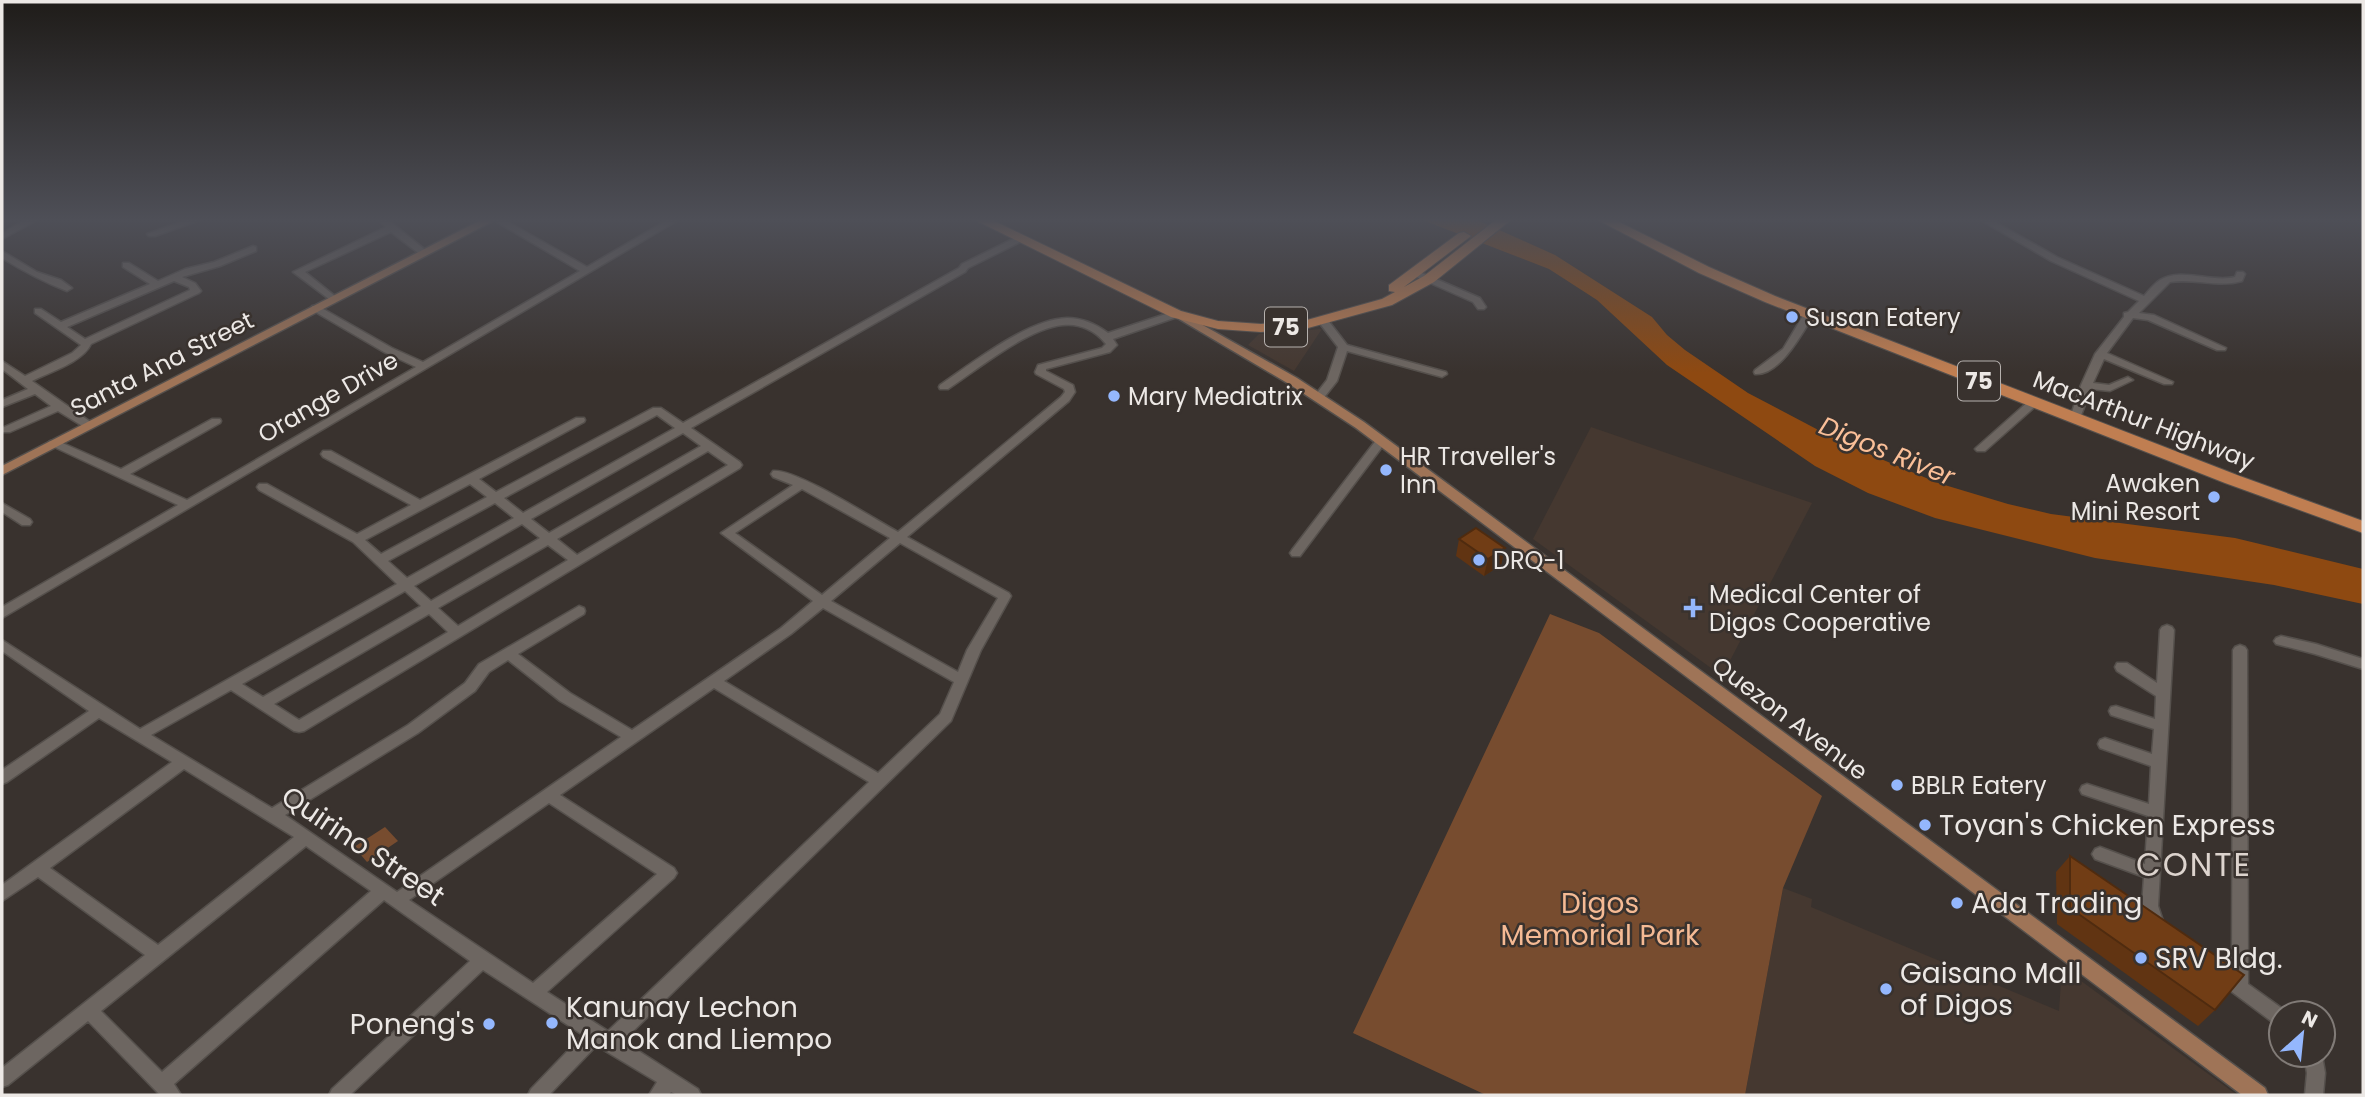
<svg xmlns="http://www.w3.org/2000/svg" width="2365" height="1097" font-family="Poppins,sans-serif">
  <rect width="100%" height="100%" fill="#39322e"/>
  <!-- built -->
  <g fill="#453830">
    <polygon points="1322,329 1294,371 1248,345 1259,334"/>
    <polygon points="1591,427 1812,503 1722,676 1533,539"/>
    <polygon points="1783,888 1812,899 1811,907 2059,1011 2062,967 2237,1095 1745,1095"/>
  </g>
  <!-- green -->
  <g fill="#774c2f">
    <polygon points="1550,614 1599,633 1822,796 1783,888 1745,1095 1486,1095 1353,1033"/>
    <polygon points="385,827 398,841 367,862 354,847"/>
  </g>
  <!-- water -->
  <polygon fill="#8e4911" points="1420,219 1475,219 1555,255 1652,317 1667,335 1685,350 1748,393 1843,443 1938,483 2008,504 2051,514 2235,538 2363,569 2363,604 2274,585 2095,558 1935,518 1868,493 1815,466 1667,365 1597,300 1549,269"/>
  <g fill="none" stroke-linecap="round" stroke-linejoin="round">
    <!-- minor casing -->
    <g stroke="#55504c" stroke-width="3">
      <g id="minor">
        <polygon points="27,219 39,219 2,239 2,233"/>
        <polygon points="189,219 203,219 155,236 149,236 147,234"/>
        <polygon points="377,219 387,219 429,253 424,256 421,255 391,232 305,272 336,297 338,299 333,302 293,272 386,227"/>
        <polygon points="492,219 503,219 587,267 669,219 680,219 2,618 2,607 178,505 50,445 48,443 50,441 58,441 121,469 212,419 220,419 221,421 220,423 130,474 187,500 416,367 384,352 312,310 312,306 318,306 392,348 423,362 580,271"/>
        <path d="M 1979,219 L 1990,219 L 2057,257 L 2144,296 C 2149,290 2154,284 2160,280 C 2182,267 2211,283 2235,277 L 2237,272 L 2243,272 L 2245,274 L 2242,281 C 2218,288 2194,278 2170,282 L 2139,313 L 2154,315 L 2226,348 L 2225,350 L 2217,350 L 2148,320 L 2133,318 L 2107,353 L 2173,382 L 2172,384 L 2164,384 L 2104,359 L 2093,383 L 2109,385 L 2128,377 L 2133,380 L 2110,391 L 2091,389 L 2080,418 L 2079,420 L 2071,420 L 2070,418 L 2081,385 L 2095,354 L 2124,317 L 2124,313 L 2128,312 L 2139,301 L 2051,261 Z"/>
        <path d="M 1019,236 L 1022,237 L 1022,241 L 968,268 L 965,272 L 691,428 L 740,462 L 742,465 L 740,468 L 304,731 L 299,732 L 294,731 L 231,690 L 151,735 L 272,808 L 408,725 L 465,683 L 479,664 L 579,606 L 584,608 L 585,611 L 584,614 L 518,654 L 570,693 L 632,730 L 781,628 L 813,601 L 721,533 L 793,485 L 773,477 L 771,474 L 773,471 C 795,468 874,519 898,532 L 1061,397 L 1065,392 L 1064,389 L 1036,374 L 1035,372 L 1038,365 L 1102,348 L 1106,344 C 1096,331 1080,323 1063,325 C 1028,328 978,369 948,389 L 940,389 L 939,387 L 940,385 C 972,363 1028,319 1067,318 C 1082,318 1096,324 1108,333 L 1172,312 L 1180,312 L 1180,316 L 1113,339 L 1117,345 L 1110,352 L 1046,369 L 1046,371 L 1073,385 L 1075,392 L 1069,401 L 907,537 L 1009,593 L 1011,596 L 981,650 L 951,721 L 623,1041 L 698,1089 L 701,1095 L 677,1095 L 671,1092 L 669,1095 L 649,1095 L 657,1082 L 602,1049 L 598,1044 L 549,1095 L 528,1095 L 531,1089 L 583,1035 L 483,970 L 350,1095 L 329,1095 L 332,1089 L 470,961 L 384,900 L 174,1084 L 181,1095 L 160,1095 L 88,1021 L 8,1085 L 2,1087 L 2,1068 L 145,955 L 38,877 L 2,901 L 2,885 L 172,762 L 99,718 L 7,782 L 2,784 L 2,770 L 89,711 L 2,651 L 2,640 L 140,729 L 397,584 L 353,542 L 259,490 L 257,487 L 259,484 L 267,484 L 357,534 L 411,505 L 323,457 L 321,454 L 323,451 L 331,451 L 420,500 L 576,418 L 584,418 L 585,420 L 584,422 L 479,479 L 496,492 L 653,408 L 661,408 L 683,423 L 959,268 L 962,264 ZM 657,415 L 675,428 L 523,513 L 504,498 ZM 683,433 L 701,446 L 549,533 L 531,519 ZM 708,451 L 728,465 L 577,555 L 557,539 ZM 470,484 L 487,497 L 381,554 L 365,540 ZM 802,489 L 890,538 L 822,595 L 735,533 ZM 495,503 L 514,518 L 407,578 L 388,561 ZM 522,524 L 540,538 L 431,601 L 414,586 ZM 900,543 L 998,598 L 967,650 L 958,672 L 831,601 ZM 548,545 L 568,560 L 458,626 L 438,608 ZM 405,591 L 421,606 L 263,697 L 242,684 ZM 823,608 L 954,682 L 940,714 L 878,773 L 724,681 L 791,634 ZM 429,614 L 448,632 L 299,720 L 274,704 ZM 508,660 L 560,701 L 621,737 L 397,892 L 285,815 L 418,733 L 475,691 L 489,672 ZM 714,688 L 869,782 L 608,1031 L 547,992 L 674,878 L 677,873 L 674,868 L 560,795 ZM 184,769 L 294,837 L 158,945 L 50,868 ZM 549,803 L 657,874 L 533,983 L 409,900 ZM 306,846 L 371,891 L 162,1072 L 101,1011 Z"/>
        <path d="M 253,246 L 256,247 L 256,251 L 220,266 L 182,277 L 195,283 L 201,291 L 199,293 L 91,344 C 83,362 50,372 32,381 L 92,423 L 94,425 L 92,427 L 84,427 L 58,411 L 10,432 L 2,432 L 2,428 L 51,406 L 35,394 L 2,407 L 2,400 L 28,389 L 2,369 L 2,361 L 25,376 L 72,353 L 81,345 L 35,313 L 35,309 L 41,309 L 61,322 L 150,284 L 123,267 L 123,263 L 129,263 L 158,281 L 185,269 L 214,262 ZM 174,281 L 189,287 L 190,290 L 85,339 L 67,327 Z"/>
        <path d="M 2,251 L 37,272 L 61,280 L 72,288 L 67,291 C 44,282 23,271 2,258 Z"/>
        <polygon points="1415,270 1480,298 1486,307 1484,309 1478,309 1473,302 1412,275 1412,271"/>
        <path d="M 1809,311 L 1814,314 C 1803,332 1780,376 1755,374 L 1754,372 L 1755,370 L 1783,349 L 1804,314 Z"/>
        <polygon points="1323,318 1327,319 1347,345 1446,372 1447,374 1442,377 1347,351 1337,381 1322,400 1314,400 1313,398 1327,380 1338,347 1318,321"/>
        <polygon points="2034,399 2038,400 2039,402 2038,404 1985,451 1977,451 1975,449 1977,447 2030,400"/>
        <polygon points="1381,438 1387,441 1385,443 1300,556 1292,556 1290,553 1292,550 1377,439"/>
        <polygon points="2,503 30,519 32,522 30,525 22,525 2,512"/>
        <polygon points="2167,625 2172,627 2174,630 2158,906 2165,927 2163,932 2157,934 2151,932 2142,906 2144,877 2095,859 2092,854 2095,849 2100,847 2145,864 2148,816 2082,794 2080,790 2082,786 2087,784 2149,804 2151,766 2100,748 2098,744 2100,740 2105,738 2152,754 2154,729 2111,715 2109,711 2111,707 2116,706 2155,719 2156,696 2117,671 2115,667 2117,663 2127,663 2157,683 2160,630 2162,627"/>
        <polygon points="2281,636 2316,644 2363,659 2363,669 2315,654 2276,644 2274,641 2276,638"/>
        <polygon points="2240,645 2245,647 2247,650 2248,984 2287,1012 2281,1013 2281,1026 2275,1024 2216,980 2214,975 2216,970 2222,967 2232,972 2233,650 2235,647"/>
        <polygon points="2304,1055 2322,1055 2325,1073 2323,1095 2305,1095 2307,1073"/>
      </g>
    </g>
    <!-- major casing -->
    <g stroke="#55504c" stroke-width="3">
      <g id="major">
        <polygon points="483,219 497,219 2,475 2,466"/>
        <polygon points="1183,314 1297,378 1364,422 2265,1088 2268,1095 2242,1095 1356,428 1289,384 1179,319 1179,315"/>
      </g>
    </g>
    <!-- highway casing -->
    <g stroke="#55504c" stroke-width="2">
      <g id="highway">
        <polygon points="973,219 990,219 1181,311 1218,321 1261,324 1307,320 1382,299 1395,292 1389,291 1389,285 1459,233 1464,232 1471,236 1404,287 1424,276 1497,219 1512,219 1434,282 1392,305 1308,328 1261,332 1218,329 1171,317"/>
        <polygon points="1596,219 1613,219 1709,267 1775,296 2237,475 2363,521 2363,533 2225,483 1765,302 1699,273"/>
      </g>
    </g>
    <!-- minor -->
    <use href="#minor" fill="#6d6661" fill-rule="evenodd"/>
    <!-- major -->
    <use href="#major" fill="#9f7457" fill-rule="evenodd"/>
    <!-- highway -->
    <use href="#highway" fill="#c07e51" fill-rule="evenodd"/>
  </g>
  <!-- wall -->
  <g fill="#613412">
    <polygon points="1459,539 1505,548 1501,565 1484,576 1456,556"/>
    <polygon points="2070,856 2215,1010 2198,1026 2057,924 2056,872"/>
  </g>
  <!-- shaded-wall -->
  <polygon fill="#4f2b0f" points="1505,548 1501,565 1484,576 1488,559"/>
  <!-- building -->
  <g fill="#713d15" stroke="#4f2b0f" stroke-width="2">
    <polygon points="1476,528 1505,548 1488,559 1459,539"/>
    <polygon points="2070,856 2244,975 2215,1010 2070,908"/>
  </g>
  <!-- sky -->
  <linearGradient id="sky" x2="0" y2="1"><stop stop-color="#1f1c19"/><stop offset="0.59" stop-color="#4e4f57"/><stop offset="1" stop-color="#4e4f57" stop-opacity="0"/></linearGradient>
  <rect width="2365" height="373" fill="url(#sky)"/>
  <!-- markers -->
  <g fill="#94b7fd" stroke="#39322e" stroke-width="2.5">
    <circle cx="1792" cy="317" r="7"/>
    <circle cx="1114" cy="396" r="7"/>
    <circle cx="1386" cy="470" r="7"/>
    <circle cx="2214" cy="497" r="7"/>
    <circle cx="1479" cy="560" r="7"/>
    <path d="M1689.5 597.5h7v7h7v7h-7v7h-7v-7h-7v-7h7z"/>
    <circle cx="1897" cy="785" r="7"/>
    <circle cx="1925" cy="825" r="7"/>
    <circle cx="1957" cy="903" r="7"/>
    <circle cx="2141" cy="958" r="7"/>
    <circle cx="1886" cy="989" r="7"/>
    <circle cx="552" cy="1023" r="7"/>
    <circle cx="489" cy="1024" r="7"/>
  </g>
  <g text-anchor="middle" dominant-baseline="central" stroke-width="5" stroke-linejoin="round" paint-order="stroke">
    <!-- shield labels -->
    <g fill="#39322e" stroke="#b6b1ae" stroke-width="2">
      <rect x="1265" y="307.5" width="42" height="39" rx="5"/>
      <rect x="1958" y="361.5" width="42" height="39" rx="5"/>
    </g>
    <g font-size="23" font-weight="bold" fill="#ece8e5">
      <text x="1286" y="327">75</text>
      <text x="1979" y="381">75</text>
    </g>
    <!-- poi labels -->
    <g font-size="24" fill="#ece8e5" stroke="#39322e" text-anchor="start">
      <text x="1806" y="317">Susan Eatery</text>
      <text x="1128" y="396">Mary Mediatrix</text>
      <text x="1400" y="456">HR Traveller's<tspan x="1400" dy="28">Inn</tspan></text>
      <text x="2200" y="483" text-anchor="end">Awaken<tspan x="2200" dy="28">Mini Resort</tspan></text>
      <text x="1493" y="560">DRQ-1</text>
      <text x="1709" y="594">Medical Center of<tspan x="1709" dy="28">Digos Cooperative</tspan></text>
      <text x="1911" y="785">BBLR Eatery</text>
    </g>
    <!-- street labels -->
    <g font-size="24" fill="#ece8e5" stroke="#39322e">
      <text transform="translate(162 364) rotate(-27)">Santa Ana Street</text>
      <text transform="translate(328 397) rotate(-30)">Orange Drive</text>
      <text transform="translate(2144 420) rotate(21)">MacArthur Highway</text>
      <text transform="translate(1790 718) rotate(37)">Quezon Avenue</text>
    </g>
    <!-- water labels -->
    <g font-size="26" font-style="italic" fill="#fabf98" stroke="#39322e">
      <text transform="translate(1887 451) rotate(22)">Digos River</text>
    </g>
    <!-- near-poi labels -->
    <g font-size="28" fill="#ece8e5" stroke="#39322e" text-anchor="start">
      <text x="1939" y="825">Toyan's Chicken Express</text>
      <text x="1971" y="903">Ada Trading</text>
      <text x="2155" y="958">SRV Bldg.</text>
      <text x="1900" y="973">Gaisano Mall<tspan x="1900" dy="32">of Digos</tspan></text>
      <text x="566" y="1007">Kanunay Lechon<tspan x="566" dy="32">Manok and Liempo</tspan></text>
      <text x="475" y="1024" text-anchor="end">Poneng's</text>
    </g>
    <!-- near-street labels -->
    <g font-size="28" fill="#ece8e5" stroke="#39322e">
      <text transform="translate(363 846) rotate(34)">Quirino Street</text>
    </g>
    <!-- near-park labels -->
    <g font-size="28" fill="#f5ba94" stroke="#39322e">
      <text x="1600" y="903">Digos<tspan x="1600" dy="32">Memorial Park</tspan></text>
    </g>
    <!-- near-neighbourhood labels -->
    <g font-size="32" letter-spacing="2" fill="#ddd4ce" stroke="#39322e">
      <text x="2194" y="864">CONTE</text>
    </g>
  </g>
  <!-- border -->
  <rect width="2365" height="1097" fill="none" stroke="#ece8e5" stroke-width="7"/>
  <!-- north arrow -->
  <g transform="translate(2302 1034) rotate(27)"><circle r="33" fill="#39322e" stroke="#817b77" stroke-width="2"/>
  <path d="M0-5L12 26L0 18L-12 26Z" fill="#94b7fd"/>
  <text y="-10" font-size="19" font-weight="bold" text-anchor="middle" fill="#ece8e5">N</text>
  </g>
</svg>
